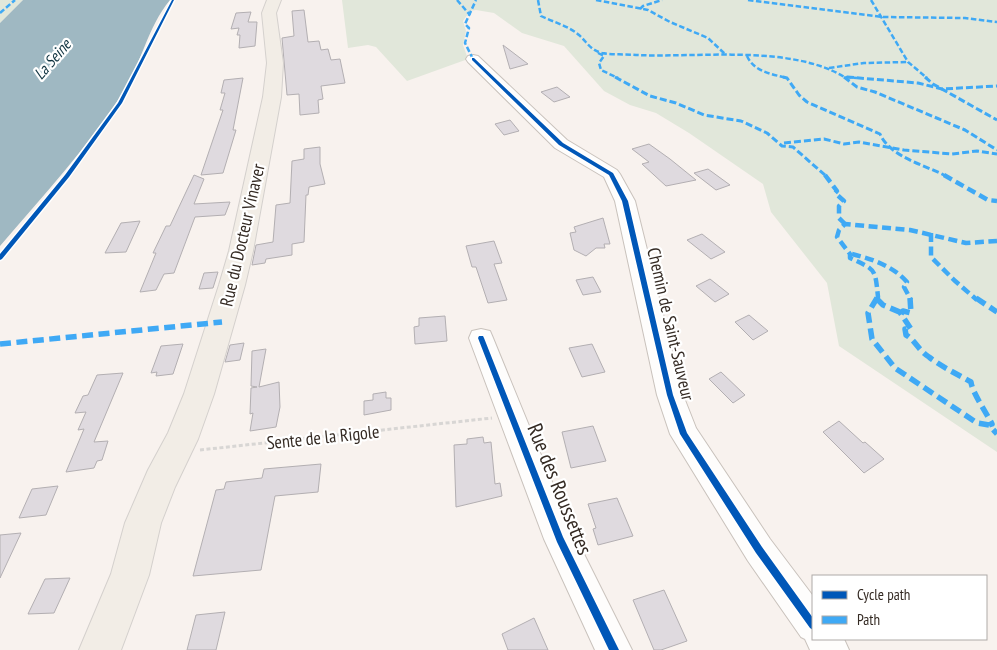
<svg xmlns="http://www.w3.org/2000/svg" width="997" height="650" font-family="'PT Sans Narrow',sans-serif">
  <rect width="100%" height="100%" fill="#f8f2ee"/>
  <!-- green -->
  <g fill="#e1e7da">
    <polygon points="0,0 23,0 0,23"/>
    <polygon points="342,0 997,0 997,452 839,346 827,283 771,212 763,184 689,133 656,113 630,105 604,91 564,46 522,33 494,13 476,10 470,11 463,21 466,31 463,45 468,59 407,81 376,47 368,45 348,48"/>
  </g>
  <!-- water -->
  <path fill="#9fb8c2" d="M 23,0 L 170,0 C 147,28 142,62 124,91 C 88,147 43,196 0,246 L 0,23 Z"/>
  <!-- building -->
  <g fill="#dfdadf" stroke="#b3afb2">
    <polygon points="304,10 308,42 319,41 321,50 328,49 331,60 340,59 345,83 321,86 323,99 318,100 319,113 300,115 299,94 287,95 282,38 294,36 292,11"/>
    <polygon points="251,12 248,22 257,22 255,46 239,48 240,35 237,35 239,28 231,29 236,13"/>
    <polygon points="503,45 528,64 510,69"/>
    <polygon points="243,78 233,130 236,130 223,173 201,175 223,110 220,110 225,93 221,93 224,80"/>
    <polygon points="557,87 570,97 554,102 541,92"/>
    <polygon points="510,120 519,131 504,135 495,124"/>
    <polygon points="649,144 670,159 696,180 666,186 642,164 649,162 632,149"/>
    <polygon points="320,147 320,164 325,184 309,187 308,195 306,195 304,242 292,244 292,255 266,259 265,263 252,265 256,245 273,242 276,205 290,203 292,161 304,159 304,149"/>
    <polygon points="708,169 730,185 716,190 694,173"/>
    <polygon points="194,175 204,179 194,204 230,202 225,215 195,217 174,273 164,274 156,290 140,292 156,253 153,253 166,226 170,226"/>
    <polygon points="603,218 610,244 604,244 605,248 596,248 586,256 574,250 570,233 576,232 574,227"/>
    <polygon points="140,221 126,252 105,253 121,223"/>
    <polygon points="702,234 725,252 711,259 687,240"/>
    <polygon points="494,241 502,263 494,264 507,300 488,303 476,267 472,267 466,246"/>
    <polygon points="218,272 213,288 199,289 204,273"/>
    <polygon points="593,277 601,292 583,295 576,280"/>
    <polygon points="710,279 729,294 715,302 696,286"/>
    <polygon points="749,315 768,331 753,340 735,322"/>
    <polygon points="445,316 447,341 415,344 414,327 419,326 419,318"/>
    <polygon points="244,343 240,360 225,362 230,345"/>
    <polygon points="183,344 173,374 156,376 157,372 151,373 161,346"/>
    <polygon points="592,344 605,372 582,377 569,348"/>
    <polygon points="266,349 259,387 279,382 280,407 276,427 250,431 253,413 250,414 251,388 257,387 251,386 252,351"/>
    <polygon points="721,372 745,395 733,403 709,379"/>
    <polygon points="123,373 94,442 108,441 102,460 97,461 94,468 66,472 84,429 78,430 86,412 75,413 83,396 88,395 97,375"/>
    <polygon points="386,392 386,398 391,398 391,410 364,415 364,401 373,400 373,394"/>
    <polygon points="839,421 863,443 865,442 884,459 864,473 823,432"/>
    <polygon points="593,426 606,461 571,468 562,432"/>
    <polygon points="483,437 484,443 491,442 495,484 500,483 502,496 456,507 454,445 467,444 467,439"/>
    <polygon points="321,464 318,492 275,496 261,570 193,576 216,490 224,489 226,482 262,478 264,469"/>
    <polygon points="58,486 46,515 19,518 32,489"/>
    <polygon points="617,498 633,536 598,545 593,529 596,528 588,504"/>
    <polygon points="21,533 0,578 0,535"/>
    <polygon points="70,578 54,613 28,614 45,579"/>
    <polygon points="664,590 687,641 661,650 654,650 633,600"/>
    <polygon points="225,612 216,650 187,650 196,615"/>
    <polygon points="534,618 548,650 508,650 502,634"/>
  </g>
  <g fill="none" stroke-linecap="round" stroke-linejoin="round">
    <!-- minor casing -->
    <g stroke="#c9c2bc" stroke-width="2">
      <g id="minor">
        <polygon points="473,55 478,56 567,140 617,170 620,174 635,201 683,395 696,428 770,539 813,596 813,639 844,639 849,650 810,650 805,639 801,637 748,561 670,434 657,395 615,201 604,177 555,148 468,62 466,59 468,56"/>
        <polygon points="481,329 490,331 493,338 571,528 632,650 595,650 544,539 469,338 472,331"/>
      </g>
    </g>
    <!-- major casing -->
    <g stroke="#d4d0cd" stroke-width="2">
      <polygon id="major" points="267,0 281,0 276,13 283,63 281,97 253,251 245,285 214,394 198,439 175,487 161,523 149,575 121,650 79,650 111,574 125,523 148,470 168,433 184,394 219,285 229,251 263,97 267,63 262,13"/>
    </g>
    <!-- path -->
    <polyline stroke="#d8d6d4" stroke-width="3" stroke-dasharray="4 2.5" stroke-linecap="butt" points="200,450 492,418"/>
    <!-- minor -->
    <use href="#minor" fill="#fefdfc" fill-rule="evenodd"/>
    <!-- major -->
    <use href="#major" fill="#f2ede6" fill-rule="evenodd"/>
    <!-- quiet-far3 -->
    <g stroke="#3fa9f5" stroke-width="2.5" stroke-dasharray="5.5 2.5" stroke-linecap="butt">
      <polyline points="457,0 470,15"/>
      <path d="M 538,0 L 541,16 C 553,22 569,26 579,35 C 587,42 590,50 602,53 C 613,55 625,54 636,55 C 698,58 792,44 846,78"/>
      <polyline points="596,0 648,10 670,22 708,38 725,54"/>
      <polyline points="748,0 883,17 965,18 997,22"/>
      <polyline points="871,0 908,62 927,78"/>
      <polyline points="640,9 643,6 662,0"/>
      <polyline points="0,13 15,0"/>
      <polyline points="598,53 604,56 599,63 601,70 618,78"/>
      <path d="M 747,56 C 754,72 772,74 787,78"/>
      <polyline points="473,59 465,43 469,28 465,24 476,0"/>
      <polyline points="829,68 864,63 908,62"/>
      <polyline points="846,77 857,78"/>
    </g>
    <!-- quiet-far2 -->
    <g stroke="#3fa9f5" stroke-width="3" stroke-dasharray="7 3" stroke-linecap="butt">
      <polyline points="615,77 650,96 676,103 704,115 741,121 767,133 782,146 793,147 826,176"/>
      <path d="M 783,77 L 787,78 L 799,95 L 807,102 L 880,134 C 890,157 925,165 946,176"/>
      <polyline points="844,77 857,87 875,92 965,130 997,150"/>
      <polyline points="847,77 918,83 942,89 997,86"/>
      <polyline points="925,77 933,84 997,120"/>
      <polyline points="784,143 824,139 844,144 859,142 904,150 952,154 977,151 997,154"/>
    </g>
    <!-- quiet-far1 -->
    <g stroke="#3fa9f5" stroke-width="4.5" stroke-dasharray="9 4.5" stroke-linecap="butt">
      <polyline points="825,175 837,191 835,193 844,201 839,206 839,218 845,224"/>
      <polyline points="944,175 988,200 997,201"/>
      <polyline points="931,233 931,257 954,280 977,300"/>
      <path d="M 852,254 C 872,259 893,266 907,282 L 904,287 L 911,300"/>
      <path d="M 876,300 L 878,297 C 875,268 876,270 850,258 L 850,254 L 837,237 L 839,230 L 845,224 L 910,230 L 966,243 L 997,241"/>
    </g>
    <!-- quiet -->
    <g stroke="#3fa9f5" stroke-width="5.5" stroke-dasharray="11 5.5" stroke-linecap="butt">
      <polyline points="877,298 868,313 872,339 895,368 977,423 989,425 997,434"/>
      <path d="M 910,298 L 911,313 L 903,311 L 901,314 L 911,329 L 905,329 L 906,335 C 915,340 919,351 929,357 C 942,367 957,374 971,382 C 972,392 986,412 992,424 L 989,425"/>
      <polyline points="976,298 997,312"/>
      <polyline points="877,299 883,305 902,313"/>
      <polyline points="0,344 222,322"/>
    </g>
    <!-- cycleway casing -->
    <g stroke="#fff" stroke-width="3">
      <g id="cycleway">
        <polygon points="172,0 174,0 122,103 69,177 2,259 0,260 0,254 65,175 118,103"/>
        <polygon points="472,58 474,58 563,143 613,173 628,201 673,395 687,433 762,547 813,618 813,630 810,628 756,553 680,434 667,395 622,201 609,175 559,145 472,60"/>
        <polygon points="479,336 483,336 484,338 563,537 619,650 609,650 557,542 478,338"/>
      </g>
    </g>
    <!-- cycleway -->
    <use href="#cycleway" fill="#0057b8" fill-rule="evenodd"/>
  </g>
  <g text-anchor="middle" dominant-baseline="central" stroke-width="4.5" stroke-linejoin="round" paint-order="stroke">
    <!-- far-water labels -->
    <g font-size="16" font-style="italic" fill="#0e323f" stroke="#fff">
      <text transform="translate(52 59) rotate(-49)">La Seine</text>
    </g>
    <!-- street labels -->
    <g font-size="18" fill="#342a23" stroke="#fff">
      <text transform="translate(242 235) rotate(-77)">Rue du Docteur Vinaver</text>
      <text transform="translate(671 324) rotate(77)">Chemin de Saint-Sauveur</text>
      <text transform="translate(323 437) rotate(-6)">Sente de la Rigole</text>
    </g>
    <!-- near-street labels -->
    <g font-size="21" fill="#342a23" stroke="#fff">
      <text transform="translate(560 489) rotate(68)">Rue des Roussettes</text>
    </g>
  </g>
  <!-- legend -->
  <rect x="812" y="575" width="175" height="65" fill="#ffffff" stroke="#aeaaa7"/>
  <rect x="822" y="591" width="25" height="8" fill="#0057b8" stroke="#aeaaa7"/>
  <text x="857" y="600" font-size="15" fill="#342a23">Cycle path</text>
  <rect x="822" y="616" width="25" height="8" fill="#3fa9f5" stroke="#aeaaa7"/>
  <text x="857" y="625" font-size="15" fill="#342a23">Path</text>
</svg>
